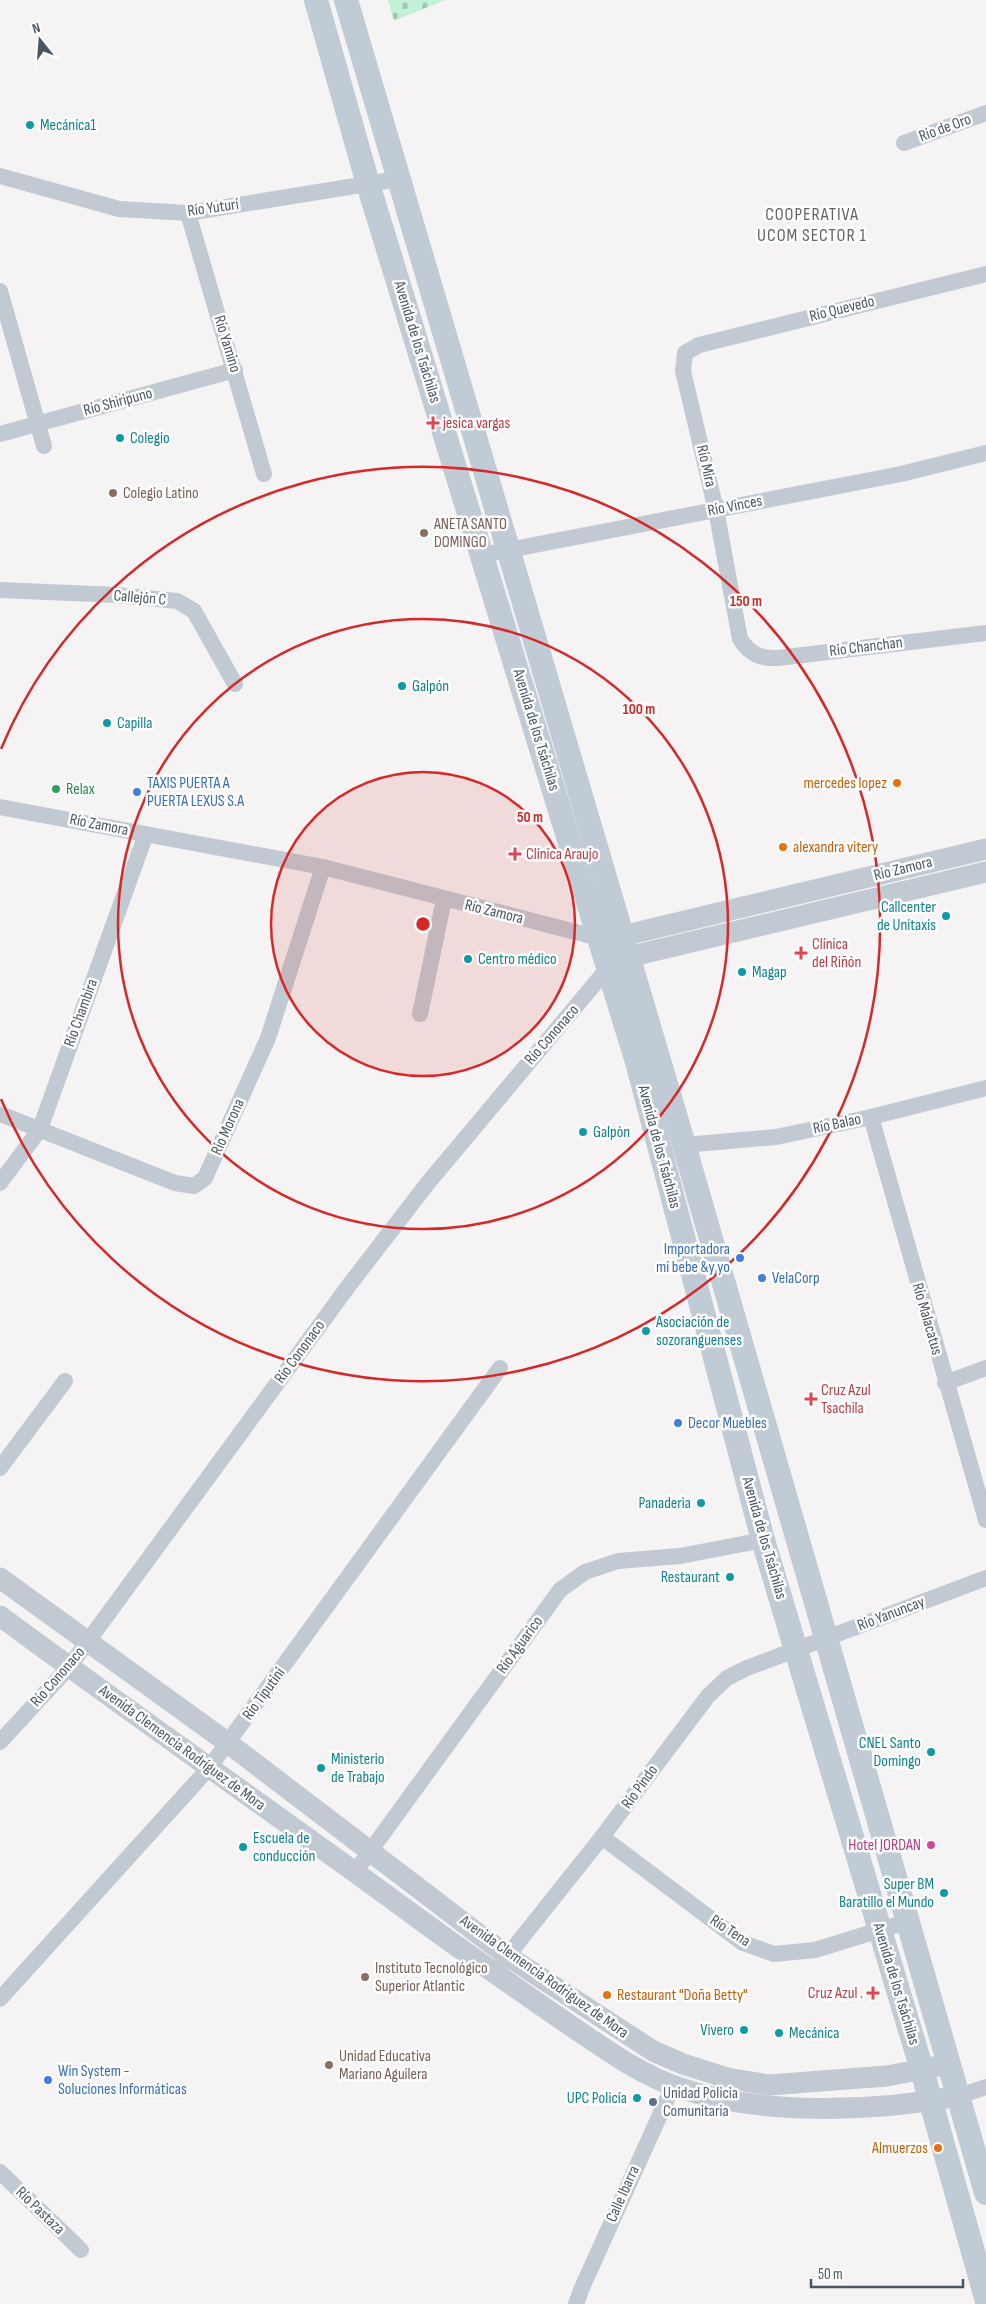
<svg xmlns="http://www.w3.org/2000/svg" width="986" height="2304" font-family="'Sofia Sans Condensed',sans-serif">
  <defs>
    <pattern id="cemetery-stones" width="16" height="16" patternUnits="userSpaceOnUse" patternTransform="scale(1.25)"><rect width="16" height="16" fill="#c3f1d5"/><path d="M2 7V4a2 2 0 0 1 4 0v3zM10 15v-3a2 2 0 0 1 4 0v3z" fill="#a0c6b0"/></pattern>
  </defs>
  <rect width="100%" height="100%" fill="#f5f3f3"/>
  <!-- cemetery -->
  <polygon fill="url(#cemetery-stones)" points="388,0 445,0 394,21"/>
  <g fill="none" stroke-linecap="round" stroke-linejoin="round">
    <!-- minor -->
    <g stroke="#c1cad2" stroke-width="16">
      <polyline points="904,143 986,113"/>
      <polyline points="0,176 119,209 188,213 398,179"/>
      <polyline points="188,213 264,474"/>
      <path d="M 986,274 L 699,345 L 685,353 L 683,371 L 716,510 L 740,639 C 750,654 760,659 778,658 L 986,633"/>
      <polyline points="0,291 44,446"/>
      <polyline points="0,434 235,370"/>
      <polyline points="483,555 901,474 986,453"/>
      <polyline points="0,590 117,595 177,601 194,611 235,684"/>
      <polyline points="0,807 323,867 599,938"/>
      <polyline points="420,1014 444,899"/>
      <polyline points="0,1114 175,1183 194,1186 205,1178 268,1038 323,867"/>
      <polyline points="871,1117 986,1520"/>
      <polyline points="684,1145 776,1137 871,1117 986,1088"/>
      <polyline points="0,1183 40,1129 146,834"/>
      <polyline points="945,1383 986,1368"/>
      <polyline points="0,1468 65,1381"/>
      <polyline points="0,1742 69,1667 350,1284 427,1184 608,968"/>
      <polyline points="602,1837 743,1943 774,1954 815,1950 909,1921"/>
      <polyline points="355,1872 560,1590 585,1572 618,1561 680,1556 763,1540"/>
      <polyline points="501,1964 602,1837 708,1696 727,1678 747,1668 986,1578"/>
      <polyline points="0,1999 209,1768 500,1368"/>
      <polyline points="959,2096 986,2087"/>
      <polyline points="0,2172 81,2250"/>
      <polyline points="576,2304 581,2290 673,2086"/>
    </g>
    <!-- tertiary -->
    <g stroke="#c1cad2" stroke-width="21">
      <polyline points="607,937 622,936 986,849"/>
      <polyline points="613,965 628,957 986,872"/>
      <polyline points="0,1578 228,1743 506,1955 653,2051 683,2064 727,2078 769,2085 887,2076 949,2064"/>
      <path d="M 0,1616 C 136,1717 275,1813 411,1913 C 464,1952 517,1989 571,2026 C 604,2048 639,2074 677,2087 C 761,2116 872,2112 959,2096"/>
    </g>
    <!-- secondary -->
    <g stroke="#c1cbd6" stroke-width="24">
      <polyline points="316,0 368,184 637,1062 763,1540 922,2070 986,2298"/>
      <polyline points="346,0 684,1145 986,2193"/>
    </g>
  </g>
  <!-- distance rings -->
  <circle cx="423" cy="924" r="152" fill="#d62828" fill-opacity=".12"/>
  <g fill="none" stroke="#d62828" stroke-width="2.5">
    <circle cx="423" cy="924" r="152"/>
    <circle cx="423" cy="924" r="305"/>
    <path d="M1 749A457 457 0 1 1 1 1099"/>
  </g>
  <!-- markers -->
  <g fill="#0f9aa8" stroke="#fff" stroke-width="2">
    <circle cx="30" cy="125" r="5"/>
    <circle cx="120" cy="438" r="5"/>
    <circle cx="402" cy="686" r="5"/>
    <circle cx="107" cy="723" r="5"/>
    <circle cx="946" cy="916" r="5"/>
    <circle cx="468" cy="959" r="5"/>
    <circle cx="742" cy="972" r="5"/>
    <circle cx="583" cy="1132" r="5"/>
    <circle cx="646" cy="1331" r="5"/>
    <circle cx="701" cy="1503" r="5"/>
    <circle cx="730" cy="1577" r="5"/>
    <circle cx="931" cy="1752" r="5"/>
    <circle cx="321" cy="1768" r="5"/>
    <circle cx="243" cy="1847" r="5"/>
    <circle cx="944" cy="1893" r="5"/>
    <circle cx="744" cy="2030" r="5"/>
    <circle cx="779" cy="2033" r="5"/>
    <circle cx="637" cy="2098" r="5"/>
  </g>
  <g fill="#e0444e" stroke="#fff" stroke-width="2">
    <path d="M430.5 415.5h5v5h5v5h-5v5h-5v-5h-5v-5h5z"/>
    <path d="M512.5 846.5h5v5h5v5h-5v5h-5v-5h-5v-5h5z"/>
    <path d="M798.5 945.5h5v5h5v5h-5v5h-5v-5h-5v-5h5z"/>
    <path d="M808.5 1391.5h5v5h5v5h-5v5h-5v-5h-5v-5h5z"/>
    <path d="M870.5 1985.5h5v5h5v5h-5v5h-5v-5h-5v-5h5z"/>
  </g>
  <g fill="#8d6e63" stroke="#fff" stroke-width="2">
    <circle cx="113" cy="493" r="5"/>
    <circle cx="424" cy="533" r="5"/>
    <circle cx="365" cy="1977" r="5"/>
    <circle cx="329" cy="2065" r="5"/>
  </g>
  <g fill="#e8710a" stroke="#fff" stroke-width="2">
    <circle cx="897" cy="783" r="5"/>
    <circle cx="783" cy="847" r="5"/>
    <circle cx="607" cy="1995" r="5"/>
    <circle cx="938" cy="2148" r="5"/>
  </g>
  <circle fill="#2e9e5b" stroke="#fff" stroke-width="2" cx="56" cy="789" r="5"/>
  <g fill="#3f7fe0" stroke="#fff" stroke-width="2">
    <circle cx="137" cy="792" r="5"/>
    <circle cx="740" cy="1258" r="5"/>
    <circle cx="762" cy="1278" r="5"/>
    <circle cx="678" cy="1423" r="5"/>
    <circle cx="48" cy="2080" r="5"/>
  </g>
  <circle fill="#d1479c" stroke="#fff" stroke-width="2" cx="931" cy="1845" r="5"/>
  <circle fill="#5c6f8a" stroke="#fff" stroke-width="2" cx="653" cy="2102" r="5"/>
  <g text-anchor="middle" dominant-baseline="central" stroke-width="5" stroke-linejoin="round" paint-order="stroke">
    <!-- culture labels -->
    <g font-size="16" fill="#0d838f" stroke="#fff" text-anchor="start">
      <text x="40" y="125">Mecánica1</text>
      <text x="130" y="438">Colegio</text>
      <text x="412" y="686">Galpón</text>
      <text x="117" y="723">Capilla</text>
      <text x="936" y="907" text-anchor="end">Callcenter<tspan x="936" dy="18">de Unitaxis</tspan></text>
      <text x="478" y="959">Centro médico</text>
      <text x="752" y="972">Magap</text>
      <text x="593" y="1132">Galpòn</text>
      <text x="656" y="1322">Asociación de<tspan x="656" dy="18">sozoranguenses</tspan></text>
      <text x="691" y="1503" text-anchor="end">Panaderìa</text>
      <text x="720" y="1577" text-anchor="end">Restaurant</text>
      <text x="921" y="1743" text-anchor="end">CNEL Santo<tspan x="921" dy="18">Domingo</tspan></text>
      <text x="331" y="1759">Ministerio<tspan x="331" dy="18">de Trabajo</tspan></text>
      <text x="253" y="1838">Escuela de<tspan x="253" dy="18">conducción</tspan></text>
      <text x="934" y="1884" text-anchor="end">Super BM<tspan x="934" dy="18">Baratillo el Mundo</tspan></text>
      <text x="734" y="2030" text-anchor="end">Vivero</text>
      <text x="789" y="2033">Mecánica</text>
      <text x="627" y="2098" text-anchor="end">UPC Policía</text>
    </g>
    <!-- street labels -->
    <g font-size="16" fill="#4a5661" stroke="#fff">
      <text transform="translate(945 128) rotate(-20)">Río de Oro</text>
      <text transform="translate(213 208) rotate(-8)">Río Yuturí</text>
      <text transform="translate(842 309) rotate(-14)">Río Quevedo</text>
      <text transform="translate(417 342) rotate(73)">Avenida de los Tsáchilas</text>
      <text transform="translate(227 344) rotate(73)">Río Yamino</text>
      <text transform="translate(118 402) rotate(-15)">Río Shiripuno</text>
      <text transform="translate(706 466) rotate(77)">Río Mira</text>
      <text transform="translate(735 506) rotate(-11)">Río Vinces</text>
      <text transform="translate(140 598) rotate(5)">Callejón C</text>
      <text transform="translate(866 647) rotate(-7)">Río Chanchan</text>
      <text transform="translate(536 730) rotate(73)">Avenida de los Tsáchilas</text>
      <text transform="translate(99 825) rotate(11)">Río Zamora</text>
      <text transform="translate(903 869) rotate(-14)">Río Zamora</text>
      <text transform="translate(494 912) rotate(14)">Río Zamora</text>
      <text transform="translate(81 1013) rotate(-70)">Río Chambira</text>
      <text transform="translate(552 1035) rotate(-49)">Río Cononaco</text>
      <text transform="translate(837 1124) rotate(-12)">Río Balao</text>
      <text transform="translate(228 1127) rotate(-66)">Río Morona</text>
      <text transform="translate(659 1147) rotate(75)">Avenida de los Tsáchilas</text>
      <text transform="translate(927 1319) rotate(74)">Río Malacatus</text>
      <text transform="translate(300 1352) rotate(-54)">Río Cononaco</text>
      <text transform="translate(764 1538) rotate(74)">Avenida de los Tsáchilas</text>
      <text transform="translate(891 1614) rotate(-21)">Río Yanuncay</text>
      <text transform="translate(520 1645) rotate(-54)">Río Aguarico</text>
      <text transform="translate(58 1677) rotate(-49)">Río Cononaco</text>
      <text transform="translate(264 1694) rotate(-54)">Río Tiputini</text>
      <text transform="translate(182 1748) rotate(36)">Avenida Clemencia Rodríguez de Mora</text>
      <text transform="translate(640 1787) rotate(-54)">Río Pindo</text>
      <text transform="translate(730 1931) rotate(33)">Río Tena</text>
      <text transform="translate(544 1977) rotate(35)">Avenida Clemencia Rodríguez de Mora</text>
      <text transform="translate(896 1984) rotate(73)">Avenida de los Tsáchilas</text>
      <text transform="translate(623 2194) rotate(-66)">Calle Ibarra</text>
      <text transform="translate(40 2211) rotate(44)">Río Pastaza</text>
    </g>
    <!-- health labels -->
    <g font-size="16" fill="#be3a42" stroke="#fff" text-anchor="start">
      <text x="443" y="423">jesica vargas</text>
      <text x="526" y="854">Clínica Araujo</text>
      <text x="812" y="944">Clínica<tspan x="812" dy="18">del Riñón</tspan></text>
      <text x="821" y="1390">Cruz Azul<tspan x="821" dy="18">Tsachila</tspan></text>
      <text x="863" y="1993" text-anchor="end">Cruz Azul .</text>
    </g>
    <!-- education labels -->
    <g font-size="16" fill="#785e54" stroke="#fff" text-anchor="start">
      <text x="123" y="493">Colegio Latino</text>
      <text x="434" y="524">ANETA SANTO<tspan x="434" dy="18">DOMINGO</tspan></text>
      <text x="375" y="1968">Instituto Tecnológico<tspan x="375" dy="18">Superior Atlantic</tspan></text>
      <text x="339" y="2056">Unidad Educativa<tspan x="339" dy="18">Mariano Aguilera</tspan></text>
    </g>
    <!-- shop labels -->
    <g font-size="16" fill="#366cbe" stroke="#fff" text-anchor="start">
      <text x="147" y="783">TAXIS PUERTA A<tspan x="147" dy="18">PUERTA LEXUS S.A</tspan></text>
      <text x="730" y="1249" text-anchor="end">Importadora<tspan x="730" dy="18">mi bebe &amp;y yo</tspan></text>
      <text x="772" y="1278">VelaCorp</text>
      <text x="688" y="1423">Decor Muebles</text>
      <text x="58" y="2071">Win System -<tspan x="58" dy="18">Soluciones Informáticas</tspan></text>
    </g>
    <!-- food labels -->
    <g font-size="16" fill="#c56008" stroke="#fff" text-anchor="end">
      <text x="887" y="783">mercedes lopez</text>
      <text x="793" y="847" text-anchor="start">alexandra vitery</text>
      <text x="617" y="1995" text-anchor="start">Restaurant "Doña Betty"</text>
      <text x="928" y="2148">Almuerzos</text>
    </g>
    <!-- leisure labels -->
    <g font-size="16" fill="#27864d" stroke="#fff" text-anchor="start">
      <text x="66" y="789">Relax</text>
    </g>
    <!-- hotel labels -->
    <g font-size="16" fill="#b23c85" stroke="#fff" text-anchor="end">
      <text x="921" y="1845">Hotel JORDAN</text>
    </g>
    <!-- service labels -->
    <g font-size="16" fill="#4e5e75" stroke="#fff" text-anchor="start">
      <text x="663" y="2093">Unidad Policia<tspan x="663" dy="18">Comunitaria</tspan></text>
    </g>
    <!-- neighbourhood labels -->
    <g font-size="18" letter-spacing="1" fill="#5f6368" stroke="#fff">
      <text x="812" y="214">COOPERATIVA<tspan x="812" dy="21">UCOM SECTOR 1</tspan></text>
    </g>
  </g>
  <circle cx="423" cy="924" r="8" fill="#d62828" stroke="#fff" stroke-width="2.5"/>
  <g font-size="15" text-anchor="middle" font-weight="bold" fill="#d62828" stroke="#fff" stroke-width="5" stroke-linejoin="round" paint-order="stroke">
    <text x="746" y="606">150 m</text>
    <text x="639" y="714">100 m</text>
    <text x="530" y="822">50 m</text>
  </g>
  <!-- north arrow -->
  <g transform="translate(40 40) rotate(343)" stroke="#ffffff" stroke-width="4" paint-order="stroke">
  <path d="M0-4L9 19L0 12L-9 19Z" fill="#4a5661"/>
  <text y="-8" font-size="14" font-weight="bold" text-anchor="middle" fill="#4a5661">N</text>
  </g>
  <!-- scale -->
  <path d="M811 2279v8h152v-8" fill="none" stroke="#4a5661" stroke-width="2.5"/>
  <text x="818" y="2279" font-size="15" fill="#4a5661" stroke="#ffffff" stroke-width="4" paint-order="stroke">50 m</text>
</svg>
